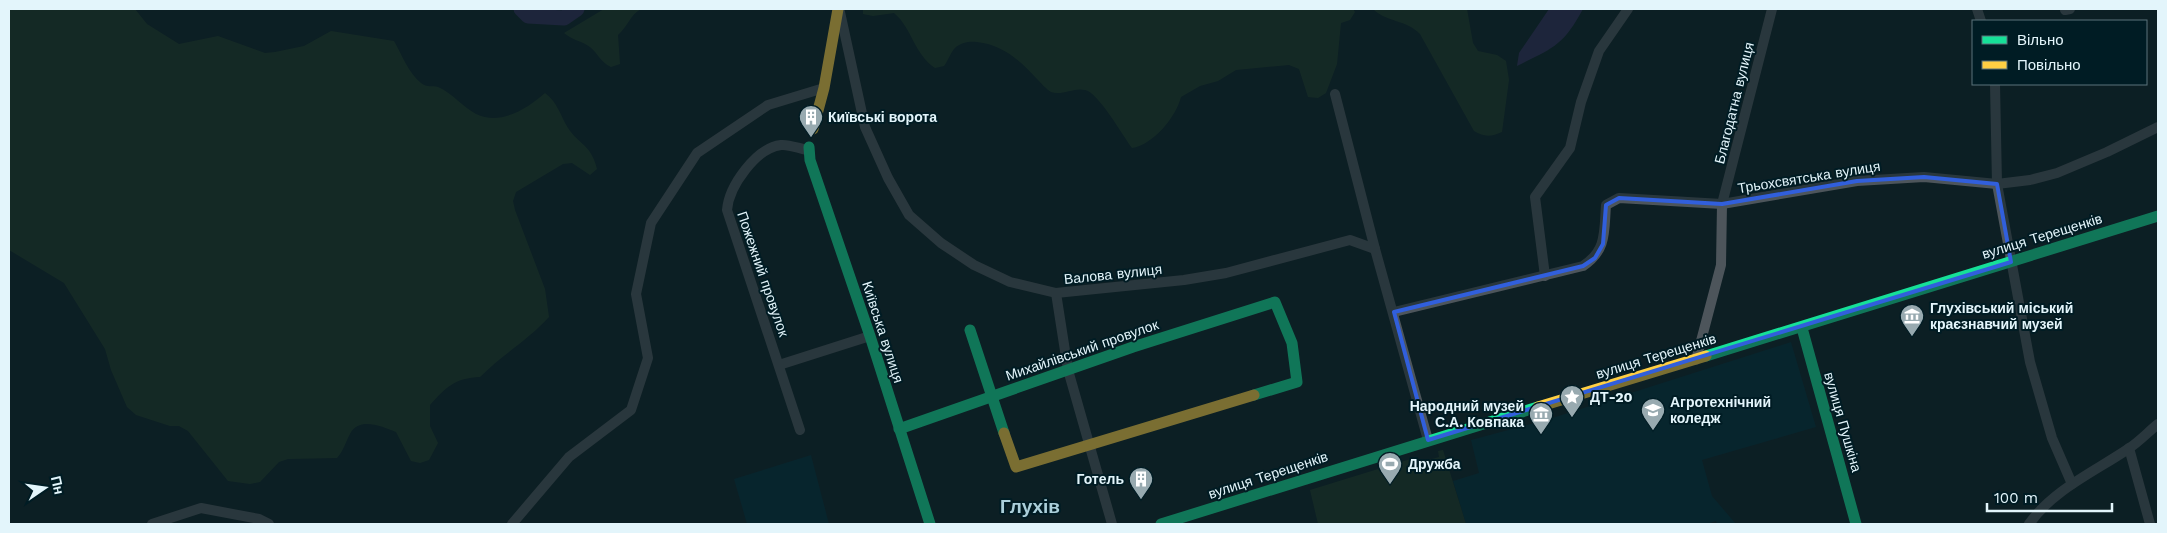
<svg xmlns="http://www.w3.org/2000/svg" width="2167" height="533" font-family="'Work Sans',sans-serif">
  <rect width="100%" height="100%" fill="#0d1f24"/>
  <!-- built -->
  <g fill="#022d38">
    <polygon points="1791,342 1816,427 1702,460 1712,496 1736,524 1717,524 1716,521 1707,524 1466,524 1453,481 1479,473 1471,440 1546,420"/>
    <polygon points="811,455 829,524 747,524 734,479"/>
  </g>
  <!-- green -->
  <g fill="#1e3727">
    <path d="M 9,9 L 135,9 L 147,24 L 179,44 L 218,36 L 265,53 L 275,52 L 304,46 L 331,31 L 394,41 C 401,53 409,74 421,83 C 427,88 432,85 438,87 C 452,93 463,107 476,114 C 501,126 528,108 545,93 C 558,103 560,115 568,128 C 579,145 591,144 597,169 L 590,175 L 572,163 L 563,164 L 516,192 L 513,201 L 515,210 L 545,289 L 549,317 C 528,340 502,355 480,377 C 455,378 446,387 430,405 L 430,426 L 438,443 L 429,460 L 420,463 L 411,461 L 396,432 C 383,427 359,416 350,434 C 345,443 344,450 337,458 L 288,459 L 279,462 L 260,482 L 250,484 L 228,481 L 188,431 L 179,426 L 170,426 L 136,415 L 127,407 L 111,370 L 105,349 L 64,283 L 9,250 Z"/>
    <path d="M 604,9 L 641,9 C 630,15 628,26 618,35 L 620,64 L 611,67 C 600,62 598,53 590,47 C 582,41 572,40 564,33 Z"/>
    <path d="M 863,9 L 1353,9 L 1355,12 L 1350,20 L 1341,23 L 1337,64 L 1326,93 L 1318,98 L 1308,97 L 1299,69 L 1289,65 L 1236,70 L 1218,81 L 1200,86 L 1181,97 C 1176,117 1153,145 1132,148 C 1123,136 1098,92 1085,90 C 1074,87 1062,96 1051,92 C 1046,89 1041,83 1037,79 C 1020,61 1004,45 977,42 C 970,41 962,42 956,47 C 951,51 948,61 944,66 L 935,68 C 914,54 912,28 894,13 L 873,16 L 863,14 Z"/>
    <path d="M 1373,9 L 1467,9 L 1473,43 L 1478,51 L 1497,55 L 1506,61 L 1509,80 L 1502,132 C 1491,137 1484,137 1474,131 L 1420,34 C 1407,20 1386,22 1373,9 Z"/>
    <polygon points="1443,450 1466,524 1318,524 1310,490 1417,457 1418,463 1439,457 1438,451"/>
  </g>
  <!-- water -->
  <path fill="#312e57" d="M 1549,9 L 1583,9 C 1563,46 1553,48 1517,66 L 1519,53 Z"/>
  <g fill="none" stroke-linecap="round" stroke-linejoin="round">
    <!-- river -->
    <polyline stroke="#312e57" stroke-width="15" points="521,9 528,16 564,18 577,9"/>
    <!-- street -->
    <g stroke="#4d555b" stroke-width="10">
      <polyline points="1977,9 1981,21"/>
      <polyline points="2065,10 2070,9"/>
      <polyline points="840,12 865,127 888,178 909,215 941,243 974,265 1010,282 1056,293 1184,280 1226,273 1350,240 1375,249"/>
      <polyline points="1995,84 1997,184 2030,362 2052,438 2072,484"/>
      <polyline points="1335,94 1375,249 1428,440"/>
      <polyline points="1545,276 1535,197 1570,148 1581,102 1599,51 1628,9"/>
      <polyline points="1056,293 1068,370 1112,524"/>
      <path d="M 1394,312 L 1583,266 C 1607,250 1604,232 1606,205 L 1619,198 L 1722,204 L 1857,181 L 1924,177 L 1997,184 L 2030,180 L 2057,173 L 2107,152 L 2158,127"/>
      <polyline points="1696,360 1721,265 1722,204 1772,9"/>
      <polyline points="779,365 870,336"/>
      <path d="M 800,430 L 727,210 C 729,186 756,148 781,145 C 789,144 800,149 808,150"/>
      <polyline points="2129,448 2150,524"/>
      <polyline points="152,524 201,508 259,519 269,524"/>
      <polyline points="512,524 569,457 631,410 648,358 636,294 651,223 697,153 768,105 824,88"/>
      <path d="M 2029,524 C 2053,490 2094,472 2128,449 C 2139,442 2148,432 2158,424"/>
    </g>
    <!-- fast -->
    <g stroke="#16e098" stroke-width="11">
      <polyline points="809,147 810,160 870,336 930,524"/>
      <polyline points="1802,328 1856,524"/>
      <polyline points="970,330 1004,433"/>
      <polyline points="1706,356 2158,216"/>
      <polyline points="899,429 1133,347 1275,302 1292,343 1297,382 1254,395"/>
      <polyline points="1161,524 1538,407"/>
    </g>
    <!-- slow -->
    <g stroke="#ffcf43" stroke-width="11">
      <polyline points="813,129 824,88 838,9"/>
      <polyline points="1538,407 1706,356"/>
      <polyline points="1004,433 1016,467 1254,395"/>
    </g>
  </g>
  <!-- marked area -->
  <path d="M0 0H2167V533H0ZM 1924,177 L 1997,184 L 2011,262 L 1428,440 L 1394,312 L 1583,266 L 1595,258 L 1603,244 L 1606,205 L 1619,198 L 1722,204 L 1857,181 Z" fill="#0d1f24" fill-opacity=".55" fill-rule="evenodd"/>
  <path fill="none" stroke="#315fdc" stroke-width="4" stroke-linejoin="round" d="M 1924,177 L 1997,184 L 2011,262 L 1428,440 L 1394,312 L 1583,266 L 1595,258 L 1603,244 L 1606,205 L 1619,198 L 1722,204 L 1857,181 Z"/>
  <!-- icons -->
  <defs>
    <g id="building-pin" transform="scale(1.25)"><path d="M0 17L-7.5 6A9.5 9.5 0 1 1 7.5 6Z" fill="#98aab0" stroke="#001c24"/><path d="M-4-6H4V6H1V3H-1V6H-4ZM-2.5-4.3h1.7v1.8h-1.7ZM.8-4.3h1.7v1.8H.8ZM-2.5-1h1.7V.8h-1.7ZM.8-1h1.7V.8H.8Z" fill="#fff"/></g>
    <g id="museum-pin" transform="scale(1.25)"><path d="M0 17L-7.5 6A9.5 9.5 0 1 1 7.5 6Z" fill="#98aab0" stroke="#001c24"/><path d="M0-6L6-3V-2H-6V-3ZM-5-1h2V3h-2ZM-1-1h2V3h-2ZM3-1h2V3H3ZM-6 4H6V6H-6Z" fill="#fff"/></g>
    <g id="sight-pin" transform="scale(1.25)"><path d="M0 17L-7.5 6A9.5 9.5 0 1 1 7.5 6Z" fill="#98aab0" stroke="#001c24"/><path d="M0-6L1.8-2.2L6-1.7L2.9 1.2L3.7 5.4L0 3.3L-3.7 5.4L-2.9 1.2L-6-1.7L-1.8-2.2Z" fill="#fff"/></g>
    <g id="university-pin" transform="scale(1.25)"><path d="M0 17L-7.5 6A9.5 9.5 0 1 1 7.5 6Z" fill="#98aab0" stroke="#001c24"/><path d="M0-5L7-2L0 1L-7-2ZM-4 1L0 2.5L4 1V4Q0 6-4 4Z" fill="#fff"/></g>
    <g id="stadium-pin" transform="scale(1.25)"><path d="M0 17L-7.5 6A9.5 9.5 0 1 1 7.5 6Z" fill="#98aab0" stroke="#001c24"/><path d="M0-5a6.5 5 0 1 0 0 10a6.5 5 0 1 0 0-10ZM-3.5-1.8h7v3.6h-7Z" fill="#fff"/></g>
  </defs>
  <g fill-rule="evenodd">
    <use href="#building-pin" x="811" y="117"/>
    <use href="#museum-pin" x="1912" y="316"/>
    <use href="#sight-pin" x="1572" y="397"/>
    <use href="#university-pin" x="1653" y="410"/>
    <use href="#museum-pin" x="1541" y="414"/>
    <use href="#stadium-pin" x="1390" y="464"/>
    <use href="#building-pin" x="1141" y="479"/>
  </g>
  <g text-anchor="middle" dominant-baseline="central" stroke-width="4" stroke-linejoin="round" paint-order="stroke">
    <!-- street labels -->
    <g font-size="14" fill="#e3f5fb" stroke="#001c24">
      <text transform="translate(1734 103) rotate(-76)">Благодатна вулиця</text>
      <text transform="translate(1809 177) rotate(-9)">Трьохсвятська вулиця</text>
      <text transform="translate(2042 236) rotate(-17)">вулиця Терещенків</text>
      <text transform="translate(763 274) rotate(71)">Пожежний провулок</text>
      <text transform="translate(1113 274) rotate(-6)">Валова вулиця</text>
      <text transform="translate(883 332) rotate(72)">Київська вулиця</text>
      <text transform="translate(1082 350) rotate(-19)">Михайлівський провулок</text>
      <text transform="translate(1656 356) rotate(-17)">вулиця Терещенків</text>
      <text transform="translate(1843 422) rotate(74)">вулиця Пушкіна</text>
      <text transform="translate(1268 475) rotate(-18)">вулиця Терещенків</text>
    </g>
    <!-- poi labels -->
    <g font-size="14" font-weight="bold" fill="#e3f5fb" stroke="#001c24" text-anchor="start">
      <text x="828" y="117">Київські ворота</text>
      <text x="1930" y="308">Глухівський міський<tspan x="1930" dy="16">краєзнавчий музей</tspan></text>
      <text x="1590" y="397">ДТ-20</text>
      <text x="1670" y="402">Агротехнічний<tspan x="1670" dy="16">коледж</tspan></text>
      <text x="1524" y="406" text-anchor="end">Народний музей<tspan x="1524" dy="16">С.А. Ковпака</tspan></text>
      <text x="1408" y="464">Дружба</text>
      <text x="1124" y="479" text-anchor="end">Готель</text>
    </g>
    <!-- district labels -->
    <g font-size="19" font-weight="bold" fill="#abcfda" stroke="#001c24">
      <text x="1030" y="506">Глухів</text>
    </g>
  </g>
  <!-- border -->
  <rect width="2167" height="533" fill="none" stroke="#e3f5fb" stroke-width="20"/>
  <!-- legend -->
  <rect x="1972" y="20" width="175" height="65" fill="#001c24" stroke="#5b737a"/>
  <rect x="1982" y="36" width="25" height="8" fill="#16e098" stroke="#5b737a"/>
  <text x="2017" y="45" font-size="15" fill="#e3f5fb">Вільно</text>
  <rect x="1982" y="61" width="25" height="8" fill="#ffcf43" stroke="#5b737a"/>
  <text x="2017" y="70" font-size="15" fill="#e3f5fb">Повільно</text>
  <!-- north arrow -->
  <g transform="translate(45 488) rotate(77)" stroke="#001c24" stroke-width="4" paint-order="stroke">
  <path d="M0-4L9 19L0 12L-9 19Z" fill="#e3f5fb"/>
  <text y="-8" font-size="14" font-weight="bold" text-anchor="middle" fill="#e3f5fb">Пн</text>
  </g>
  <!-- scale -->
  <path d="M1987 503v8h125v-8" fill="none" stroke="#e3f5fb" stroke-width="2.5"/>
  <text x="1994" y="503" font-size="15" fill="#e3f5fb" stroke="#001c24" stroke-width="4" paint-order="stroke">100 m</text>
</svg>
